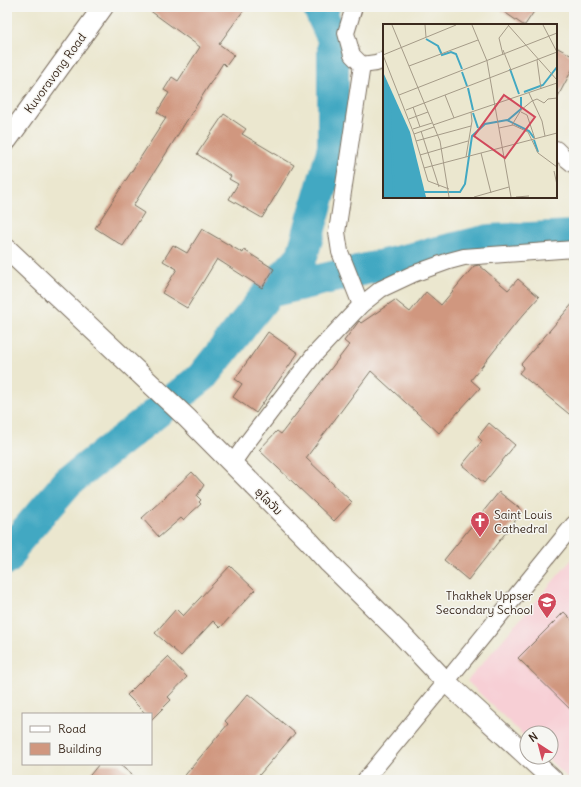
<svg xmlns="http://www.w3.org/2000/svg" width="581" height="787" font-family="Delius,'Noto Sans Lao',sans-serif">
  <rect width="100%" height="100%" fill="#f6f6f2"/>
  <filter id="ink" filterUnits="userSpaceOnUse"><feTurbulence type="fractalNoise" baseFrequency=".025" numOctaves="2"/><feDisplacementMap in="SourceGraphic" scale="8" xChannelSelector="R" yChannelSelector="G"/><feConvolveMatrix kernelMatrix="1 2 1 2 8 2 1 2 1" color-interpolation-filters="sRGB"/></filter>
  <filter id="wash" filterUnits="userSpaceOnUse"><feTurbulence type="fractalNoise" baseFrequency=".012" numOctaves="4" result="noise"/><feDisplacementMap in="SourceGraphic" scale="16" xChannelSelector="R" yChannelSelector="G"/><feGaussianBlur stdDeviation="0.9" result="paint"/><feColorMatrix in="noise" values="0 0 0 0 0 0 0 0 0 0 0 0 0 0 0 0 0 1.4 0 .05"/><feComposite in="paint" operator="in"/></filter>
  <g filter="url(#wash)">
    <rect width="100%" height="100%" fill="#ebe7cf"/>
    <!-- built -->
    <polygon fill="#f7cfd5" points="574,557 574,780 570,780 546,757 551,757 551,733 527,733 527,739 467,681"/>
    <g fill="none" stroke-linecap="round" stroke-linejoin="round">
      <!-- stream -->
      <polyline stroke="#42a8c2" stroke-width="5.5" points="329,31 338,7"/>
      <!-- river -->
      <g stroke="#42a8c2" stroke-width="32">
        <polyline points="269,292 302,256 333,148 333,39 318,7"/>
        <polyline points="7,559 17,541 68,482 202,377 269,292 489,240 574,236"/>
      </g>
    </g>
    <g id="blocks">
      <!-- building -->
      <g fill="#d0977f">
        <polygon points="145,7 246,7 219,44 234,55 226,66 223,63 133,206 144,213 123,246 95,228 166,118 157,112 169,93 164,90 172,77 178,81 200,47"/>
        <polygon points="497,7 537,7 525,25 523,25"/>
        <polygon points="556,47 574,57 574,66 556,100"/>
        <polygon points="224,114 246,129 242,134 294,165 262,218 229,199 238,184 229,179 231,176 197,154"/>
        <polygon points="202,229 243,253 244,250 274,269 262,288 217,259 187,308 162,293 177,269 163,261 173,245 187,253"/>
        <polygon points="479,265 508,290 518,279 539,297 517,322 471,380 480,388 439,433 371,371 306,458 352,502 334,521 259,450 277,431 281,434 349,345 344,341 359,321 361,323 395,300 410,312 426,292 441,305 474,266"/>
        <polygon points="574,302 574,418 519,373 524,367 521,364"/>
        <polygon points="268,332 298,353 256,413 233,397 242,384 235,379"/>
        <polygon points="489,423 515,445 484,483 462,465 482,441 478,437"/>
        <polygon points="192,472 204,485 197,496 201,500 199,502 201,504 183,520 181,518 159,537 142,518 163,499"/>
        <polygon points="499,492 523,511 468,580 444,560"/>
        <polygon points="230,566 255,590 220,628 213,621 181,656 155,633 176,609 183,616"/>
        <polygon points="564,612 574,622 574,713 518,658"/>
        <polygon points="168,657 187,677 168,697 171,700 151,720 151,714 146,714 127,695 147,675 148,676"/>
        <polygon points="248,694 295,733 255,780 181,780 228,724 225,721"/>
        <polygon points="99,764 119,764 138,780 86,780"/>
      </g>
    </g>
  </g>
  <g filter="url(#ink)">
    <use href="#blocks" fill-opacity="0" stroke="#796c5c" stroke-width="1"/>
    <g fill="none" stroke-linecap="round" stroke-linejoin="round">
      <!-- minor casing -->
      <g stroke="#796c5c" stroke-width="18">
        <g id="minor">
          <polyline points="354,7 346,33 352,55 362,65"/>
          <polyline points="362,65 376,63 384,60"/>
          <polyline points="556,149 564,157 574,165"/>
          <polyline points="361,305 340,252 337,232 362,65"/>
          <polyline points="232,464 246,444 314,355 361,305 381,289 413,274 449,261 464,257 574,249"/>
          <polyline points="365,780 446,682 574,524"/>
        </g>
      </g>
      <!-- tertiary casing -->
      <g stroke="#796c5c" stroke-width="22">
        <g id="tertiary">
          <polyline points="7,140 103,7"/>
          <polyline points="7,249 187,418 309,541 329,563 400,633 446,682 527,756"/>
          <polyline points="528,757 553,780"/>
        </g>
      </g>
      <!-- minor -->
      <use href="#minor" stroke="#fff" stroke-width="16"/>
      <!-- tertiary -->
      <use href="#tertiary" stroke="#fff" stroke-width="20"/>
    </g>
  </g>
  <!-- icons -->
  <defs>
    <g id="church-pin" transform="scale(1)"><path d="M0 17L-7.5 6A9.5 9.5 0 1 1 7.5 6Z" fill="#d1495b" stroke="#f6f6f2"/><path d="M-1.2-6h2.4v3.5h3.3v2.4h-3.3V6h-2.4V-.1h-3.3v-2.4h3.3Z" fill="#fff"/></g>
    <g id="school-pin" transform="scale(1)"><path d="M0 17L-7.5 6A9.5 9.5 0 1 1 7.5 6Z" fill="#d1495b" stroke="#f6f6f2"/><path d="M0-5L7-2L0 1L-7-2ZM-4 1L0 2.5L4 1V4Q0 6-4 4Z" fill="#fff"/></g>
  </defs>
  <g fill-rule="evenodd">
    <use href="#church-pin" x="480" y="521"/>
    <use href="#school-pin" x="547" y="602"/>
  </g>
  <g text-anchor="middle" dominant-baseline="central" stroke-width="3" stroke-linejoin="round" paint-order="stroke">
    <!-- street labels -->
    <g font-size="12" fill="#3b2a1e" stroke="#f6f6f2">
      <text transform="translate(55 73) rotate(-54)">Kuvoravong Road</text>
      <text transform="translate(269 501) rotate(45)">ອຸໄລວັນ</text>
    </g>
    <!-- poi labels -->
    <g font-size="12" fill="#3b2a1e" stroke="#f6f6f2" text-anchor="start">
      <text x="494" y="514">Saint Louis<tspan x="494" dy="14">Cathedral</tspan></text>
      <text x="533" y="595" text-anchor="end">Thakhek Uppser<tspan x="533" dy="14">Secondary School</tspan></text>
    </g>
  </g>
  <!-- overview -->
  <g transform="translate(383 24)">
    <rect width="174" height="174" fill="#ebe7cf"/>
    <path d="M 0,48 L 27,108 L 43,173 L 0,173 Z" fill="#42a8c2"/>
    <path fill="none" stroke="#42a8c2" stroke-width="2" d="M 43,15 L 55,22 L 59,31 L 68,28 L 73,30 L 79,45M 127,45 L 136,70M 79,48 L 84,62M 6,63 L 11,173M 85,64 L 90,86M 141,68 L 160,61 L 174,43M 90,89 L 95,104M 125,96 L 138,85 L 138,73M 151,116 L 155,128M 40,168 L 77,168 L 82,160 L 89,112 L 102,100 L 124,96 L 146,107 L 151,114"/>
    <path fill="none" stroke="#a59b88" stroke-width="1" d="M 9,1 L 57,117 L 66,173M 42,1 L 43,13M 89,1 L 104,37 L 128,173M 125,1 L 174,56M 160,1 L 174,28M 120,26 L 128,46M 120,31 L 116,14 L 126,1M 154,36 L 158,65M 26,42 L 95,16M 146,69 L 159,97 L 162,112M 16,71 L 174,9M 62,71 L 71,94M 30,83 L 37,103M 23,86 L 174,28M 138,88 L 144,91 L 152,115M 26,95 L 45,88M 50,101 L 174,59M 129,101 L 138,86 L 149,77 L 154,75 L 161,79 L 165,75 L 174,74M 116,104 L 130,101 L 145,108 L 155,129 L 174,143M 30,105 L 49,99M 38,107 L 56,163M 31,110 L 51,103M 33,117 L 88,102M 98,129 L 108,169M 37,131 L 85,117M 83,133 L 89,97 L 88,88M 41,144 L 174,109M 171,147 L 174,161M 66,165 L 45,157 L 31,110 L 0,31 L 73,1M 91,173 L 126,163M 133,173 L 146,172"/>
    <path fill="#d1495b" fill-opacity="0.15" stroke="#d1495b" stroke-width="2" d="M 121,71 L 152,93 L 122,134 L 91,112 Z"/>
    <rect width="174" height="174" fill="none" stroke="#3b2a1e" stroke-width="2"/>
  </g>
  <!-- margin -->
  <rect width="581" height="787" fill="none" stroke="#f6f6f2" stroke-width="24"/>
  <!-- legend -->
  <rect x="22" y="713" width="130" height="52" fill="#f6f6f2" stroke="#aba49d"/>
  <rect x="30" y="726" width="20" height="6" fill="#ffffff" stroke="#aba49d"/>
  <text x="58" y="733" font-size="12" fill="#3b2a1e">Road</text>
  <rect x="30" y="743" width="20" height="12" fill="#d0977f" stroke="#aba49d"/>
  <text x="58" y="753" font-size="12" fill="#3b2a1e">Building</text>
  <!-- north arrow -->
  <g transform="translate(539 745) rotate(324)"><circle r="19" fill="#f6f6f2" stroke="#aba49d"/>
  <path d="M0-3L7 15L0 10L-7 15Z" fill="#d1495b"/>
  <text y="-6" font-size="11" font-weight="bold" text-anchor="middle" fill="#3b2a1e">N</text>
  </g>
</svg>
